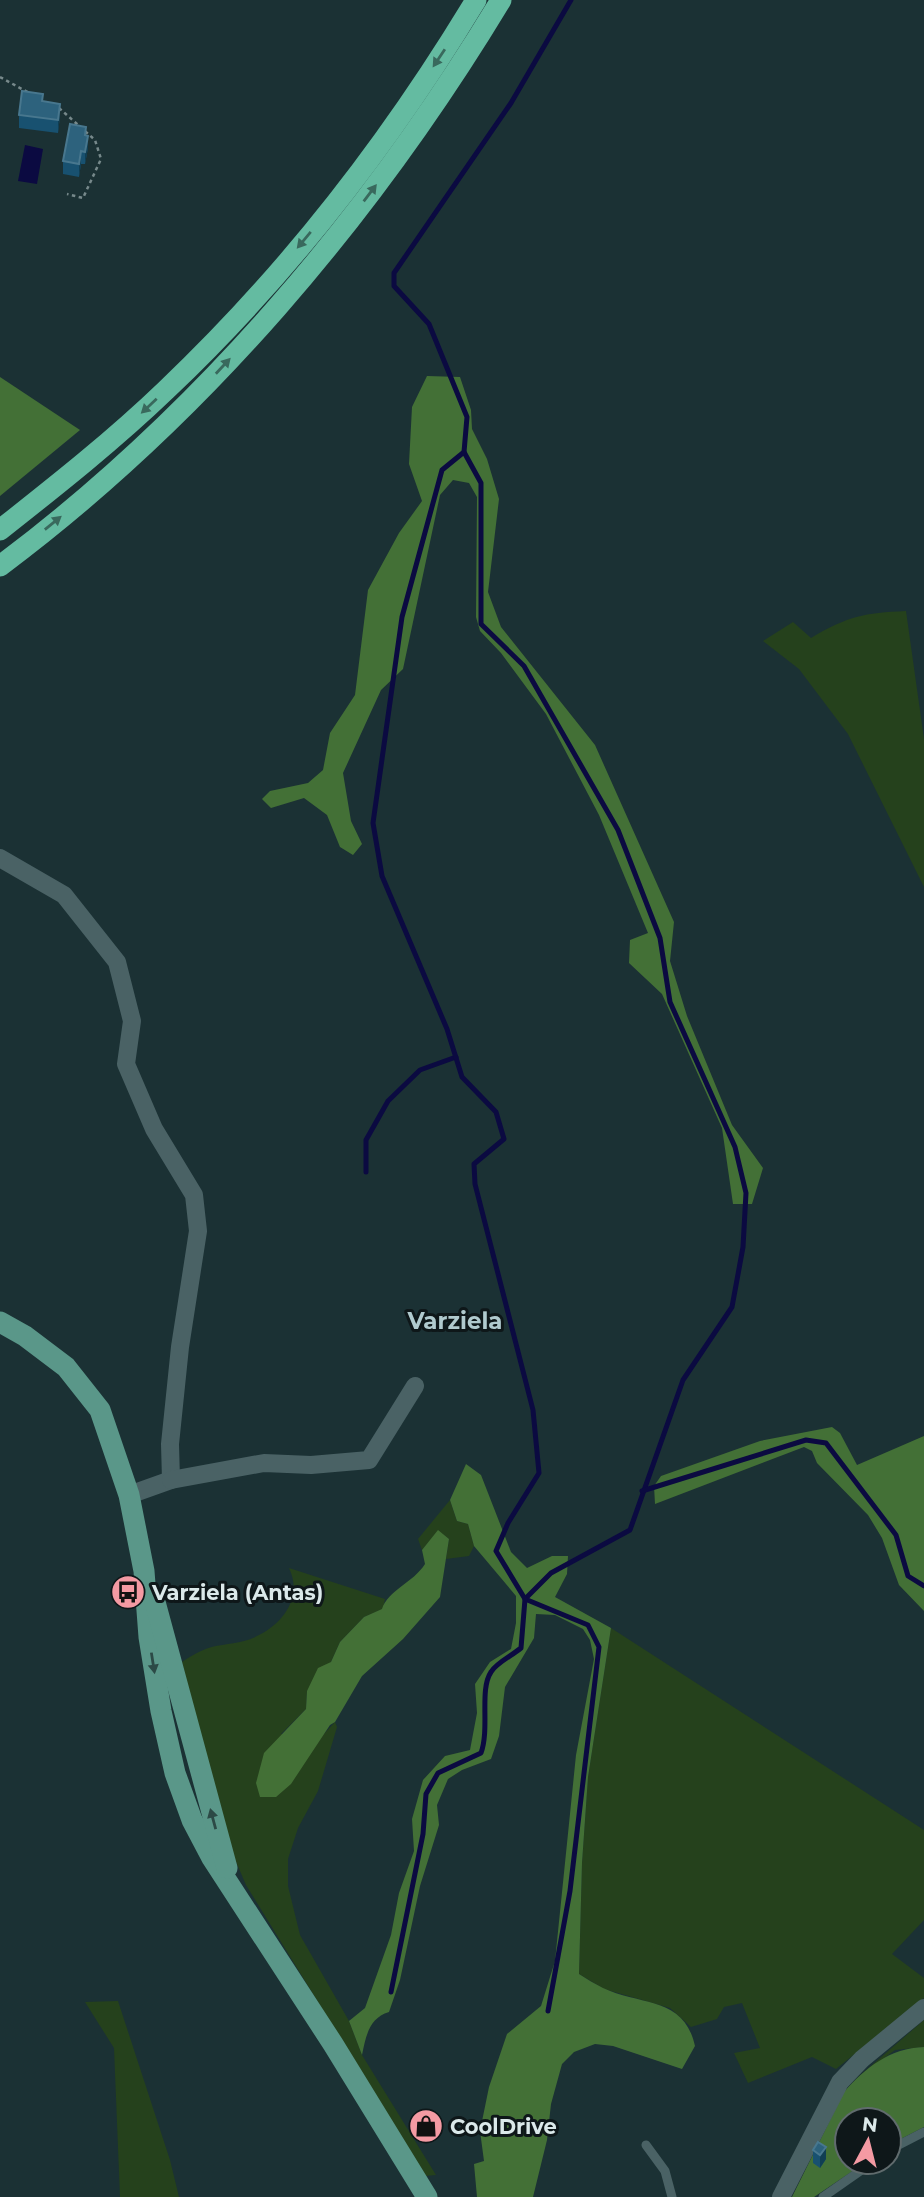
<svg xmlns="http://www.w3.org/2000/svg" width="924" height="2197" font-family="Montserrat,sans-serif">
  <rect width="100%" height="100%" fill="#1b3134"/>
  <!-- green -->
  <g fill="#25411c">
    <path d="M 906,611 L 924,739 L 924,887 L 848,734 L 799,669 L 763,641 L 793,622 L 811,638 C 848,616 864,613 906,611 Z"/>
    <polygon points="450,1500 457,1521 468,1524 474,1546 469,1556 446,1559 449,1539 438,1531 422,1550 418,1539"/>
    <path d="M 289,1568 L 385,1599 L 383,1609 L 364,1617 L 340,1642 L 331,1662 L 307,1691 L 306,1709 L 281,1734 L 322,1736 L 335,1722 L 337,1727 L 318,1791 L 298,1828 L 288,1859 L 288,1886 L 300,1935 L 349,2021 L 362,2055 L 436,2175 L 425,2176 L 246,1885 L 222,1829 L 182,1662 C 188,1658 194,1654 201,1651 C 215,1644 230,1645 244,1641 C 277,1632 305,1601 289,1568 Z"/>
    <polygon points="611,1628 924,1830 924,1920 892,1954 924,1978 924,1998 836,2069 812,2057 748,2083 734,2053 760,2048 742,2003 724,2007 717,2019 691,2027 670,2008 604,1989 579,1974 582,1863 588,1777"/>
    <polygon points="118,2001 170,2160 179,2197 120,2197 114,2048 85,2002"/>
    <polygon points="924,2020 924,2047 895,2050 856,2079"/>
  </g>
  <!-- forest -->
  <g fill="#437036">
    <polygon points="427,376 460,377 471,410 472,429 487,459 499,499 488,592 501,627 595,745 674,922 670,961 687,1016 732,1125 763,1168 752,1204 733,1204 722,1128 662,994 629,963 630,940 648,933 599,815 546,714 501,653 480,631 476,617 477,497 469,483 453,480 440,495 403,669 381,690 343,773 351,821 362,844 353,855 340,847 327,815 304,798 271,808 262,799 270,791 308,783 323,770 330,733 355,695 368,590 399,533 422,501 409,464 412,407"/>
    <polygon points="0,377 80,430 0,496"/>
    <polygon points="832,1427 840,1433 857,1465 924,1436 924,1611 899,1585 882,1538 868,1515 817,1463 812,1451 804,1447 655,1504 654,1486 661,1476 760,1441"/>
    <path d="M 466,1464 L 481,1475 L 511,1552 L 527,1568 L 552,1556 L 568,1556 L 567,1574 L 555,1597 L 611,1628 L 588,1777 L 582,1863 L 579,1974 C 587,1979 595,1984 603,1988 C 641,2006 684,1996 695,2046 L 682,2069 L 613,2046 L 595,2044 L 574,2052 L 562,2064 L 551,2104 L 547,2140 L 533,2197 L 477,2197 L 474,2164 L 484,2161 L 480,2131 L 489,2087 L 507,2034 L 541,2006 L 555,1961 L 576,1755 L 594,1659 L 590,1640 L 583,1629 L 555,1615 L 536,1614 L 534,1638 L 505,1687 L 499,1736 L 491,1759 L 462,1770 L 448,1779 L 437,1805 L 439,1825 L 420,1886 L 400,1980 L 389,2012 C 369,2018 366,2036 362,2055 L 349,2021 L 365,2008 L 391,1935 L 399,1893 L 414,1851 L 412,1819 L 423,1780 L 445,1756 L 470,1750 L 477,1713 L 475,1684 L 490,1662 L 511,1649 L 516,1623 L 516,1596 L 474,1546 L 468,1524 L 457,1521 L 450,1500 Z"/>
    <path d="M 438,1530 L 449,1539 L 440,1597 L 403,1639 L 362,1676 L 335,1722 L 330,1725 L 291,1784 L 276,1797 L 260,1797 L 256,1783 L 264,1753 L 306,1709 L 307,1691 L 318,1668 L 331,1662 L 340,1642 L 364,1617 L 382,1609 C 388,1590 413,1583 425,1564 L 422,1550 Z"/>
    <path d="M 924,2047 L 924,2127 L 889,2145 L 889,2120 L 847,2120 L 847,2162 L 866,2162 L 814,2197 L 792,2197 L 844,2092 C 865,2068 890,2048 924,2047 Z"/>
  </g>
  <!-- water -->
  <polygon fill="#0b0a41" points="25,145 43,149 37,184 18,181"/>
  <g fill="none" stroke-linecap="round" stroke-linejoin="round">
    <!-- stream -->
    <g stroke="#0b0a41" stroke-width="5">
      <polyline points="464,452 481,483 481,624 524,666 618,830 660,938 670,1002 735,1147 746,1193 743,1247 732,1307 683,1380 630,1530 551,1573 525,1599 588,1625 599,1647 570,1891 548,2011"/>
      <polyline points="366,1172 366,1140 388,1101 420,1070 456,1057"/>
      <polyline points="642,1491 806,1440 826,1443 896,1535 908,1576 924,1586"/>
      <path d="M 391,1992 L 423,1834 L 426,1794 L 438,1773 L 481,1753 C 490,1728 479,1690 491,1672 C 496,1663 513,1655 521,1648 L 525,1599 L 496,1551 L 508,1523 L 539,1473 L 533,1410 L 475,1184 L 474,1164 L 504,1139 L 496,1112 L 462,1077 L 447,1029 L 382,876 L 373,823 L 402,617 L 442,470 L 464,452 L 467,417 L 429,324 L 394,286 L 394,273 L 511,103 L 571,0"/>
    </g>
    <!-- path -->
    <g stroke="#77898b" stroke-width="2.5" stroke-dasharray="3.5 3.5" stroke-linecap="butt">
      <polyline points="0,77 31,94"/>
      <polyline points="59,108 95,140 101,159 83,198 67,194"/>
    </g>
    <!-- lane -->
    <g stroke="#4a6265" stroke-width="9">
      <polyline points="646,2145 665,2171 672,2197"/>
      <polyline points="889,2150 924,2132"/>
      <polyline points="823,2197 873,2162"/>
    </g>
    <!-- street -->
    <g stroke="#4a6265" stroke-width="18">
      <polyline points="0,858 64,895 117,962 132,1021 126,1064 154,1129 194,1195 198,1231 180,1347 170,1444 171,1480 129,1495"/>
      <polyline points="171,1480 264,1463 311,1465 369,1460 415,1386"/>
      <polyline points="781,2197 840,2082 862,2059 924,2008"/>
    </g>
    <!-- primary -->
    <g stroke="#5a9789" stroke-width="21">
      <polyline points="0,1322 25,1336 66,1367 100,1410 129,1495 144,1571 149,1637 161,1711 175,1773 192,1820 212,1858 333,2044 427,2197"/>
      <polyline points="155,1602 227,1868"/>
    </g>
    <!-- highway -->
    <g stroke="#64bba1" stroke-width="21">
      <path d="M 0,530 C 57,485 114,440 166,390 C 286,276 391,141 476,0"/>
      <path d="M 0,566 C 202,415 371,215 501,0"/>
    </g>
  </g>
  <!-- wall -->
  <g fill="#185170">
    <polygon points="43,101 60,116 58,133 19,128 19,115"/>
    <polygon points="86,135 88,148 85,164 81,164 79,177 63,174 63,161"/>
    <polygon points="813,2150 826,2159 820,2168 813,2163"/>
  </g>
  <!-- shaded-wall -->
  <g fill="#103e53">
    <polygon points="60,104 60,116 58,133 58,120"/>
    <polygon points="88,136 88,148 85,164 85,152"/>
    <polygon points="81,151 81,164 79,177 79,164"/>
    <polygon points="826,2147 826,2159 820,2168 820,2155"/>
  </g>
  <!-- building -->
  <g fill="#2d627d" stroke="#48778e" stroke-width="2">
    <polygon points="22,91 43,94 42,101 60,104 58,120 19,115"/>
    <polygon points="70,124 86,127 85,135 88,136 85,152 81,151 79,164 63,161"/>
    <polygon points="818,2142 826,2147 820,2155 813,2150"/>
  </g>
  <!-- one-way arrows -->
  <defs><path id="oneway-solid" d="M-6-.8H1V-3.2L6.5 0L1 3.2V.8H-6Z" transform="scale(1.75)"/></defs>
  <g fill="#39695d">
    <use href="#oneway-solid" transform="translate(439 58) rotate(124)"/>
    <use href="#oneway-solid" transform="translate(370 193) rotate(-53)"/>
    <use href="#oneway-solid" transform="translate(304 240) rotate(130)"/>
    <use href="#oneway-solid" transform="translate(223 366) rotate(-47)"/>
    <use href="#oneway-solid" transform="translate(149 406) rotate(137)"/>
    <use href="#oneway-solid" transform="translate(53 523) rotate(-39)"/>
  </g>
  <g fill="#2c4a46">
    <use href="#oneway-solid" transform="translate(153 1663) rotate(81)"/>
    <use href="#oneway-solid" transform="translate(213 1819) rotate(-105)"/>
  </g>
  <!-- icons -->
  <defs>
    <g id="bus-disc" transform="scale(1.75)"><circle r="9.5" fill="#f49aa3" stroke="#0e1719"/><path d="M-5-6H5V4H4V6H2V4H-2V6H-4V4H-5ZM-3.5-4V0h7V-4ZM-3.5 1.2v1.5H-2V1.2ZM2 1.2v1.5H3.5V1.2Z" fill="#111"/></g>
    <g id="shop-disc" transform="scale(1.75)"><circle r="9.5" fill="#f49aa3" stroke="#0e1719"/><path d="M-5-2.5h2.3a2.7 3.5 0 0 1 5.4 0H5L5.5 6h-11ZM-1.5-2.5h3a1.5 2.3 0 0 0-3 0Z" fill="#111"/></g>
  </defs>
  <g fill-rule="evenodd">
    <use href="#bus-disc" x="128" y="1592"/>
    <use href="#shop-disc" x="426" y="2126"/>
  </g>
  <g text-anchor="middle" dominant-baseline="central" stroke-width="6" stroke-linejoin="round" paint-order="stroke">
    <!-- poi labels -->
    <g font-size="21" font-weight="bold" fill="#dbe9ea" stroke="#0e1719" text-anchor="start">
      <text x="152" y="1592">Varziela (Antas)</text>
      <text x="450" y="2126">CoolDrive</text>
    </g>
    <!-- neighbourhood labels -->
    <g font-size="23" font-weight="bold" fill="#b0cace" stroke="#0e1719">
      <text x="455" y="1321">Varziela</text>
    </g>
  </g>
  <!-- north arrow -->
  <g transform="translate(868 2141) rotate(7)"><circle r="33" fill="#0e1719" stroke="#606b6d" stroke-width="2"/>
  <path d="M0-5L12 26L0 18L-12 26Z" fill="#f49aa3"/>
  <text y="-10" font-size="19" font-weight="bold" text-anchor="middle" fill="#dbe9ea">N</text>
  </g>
</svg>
